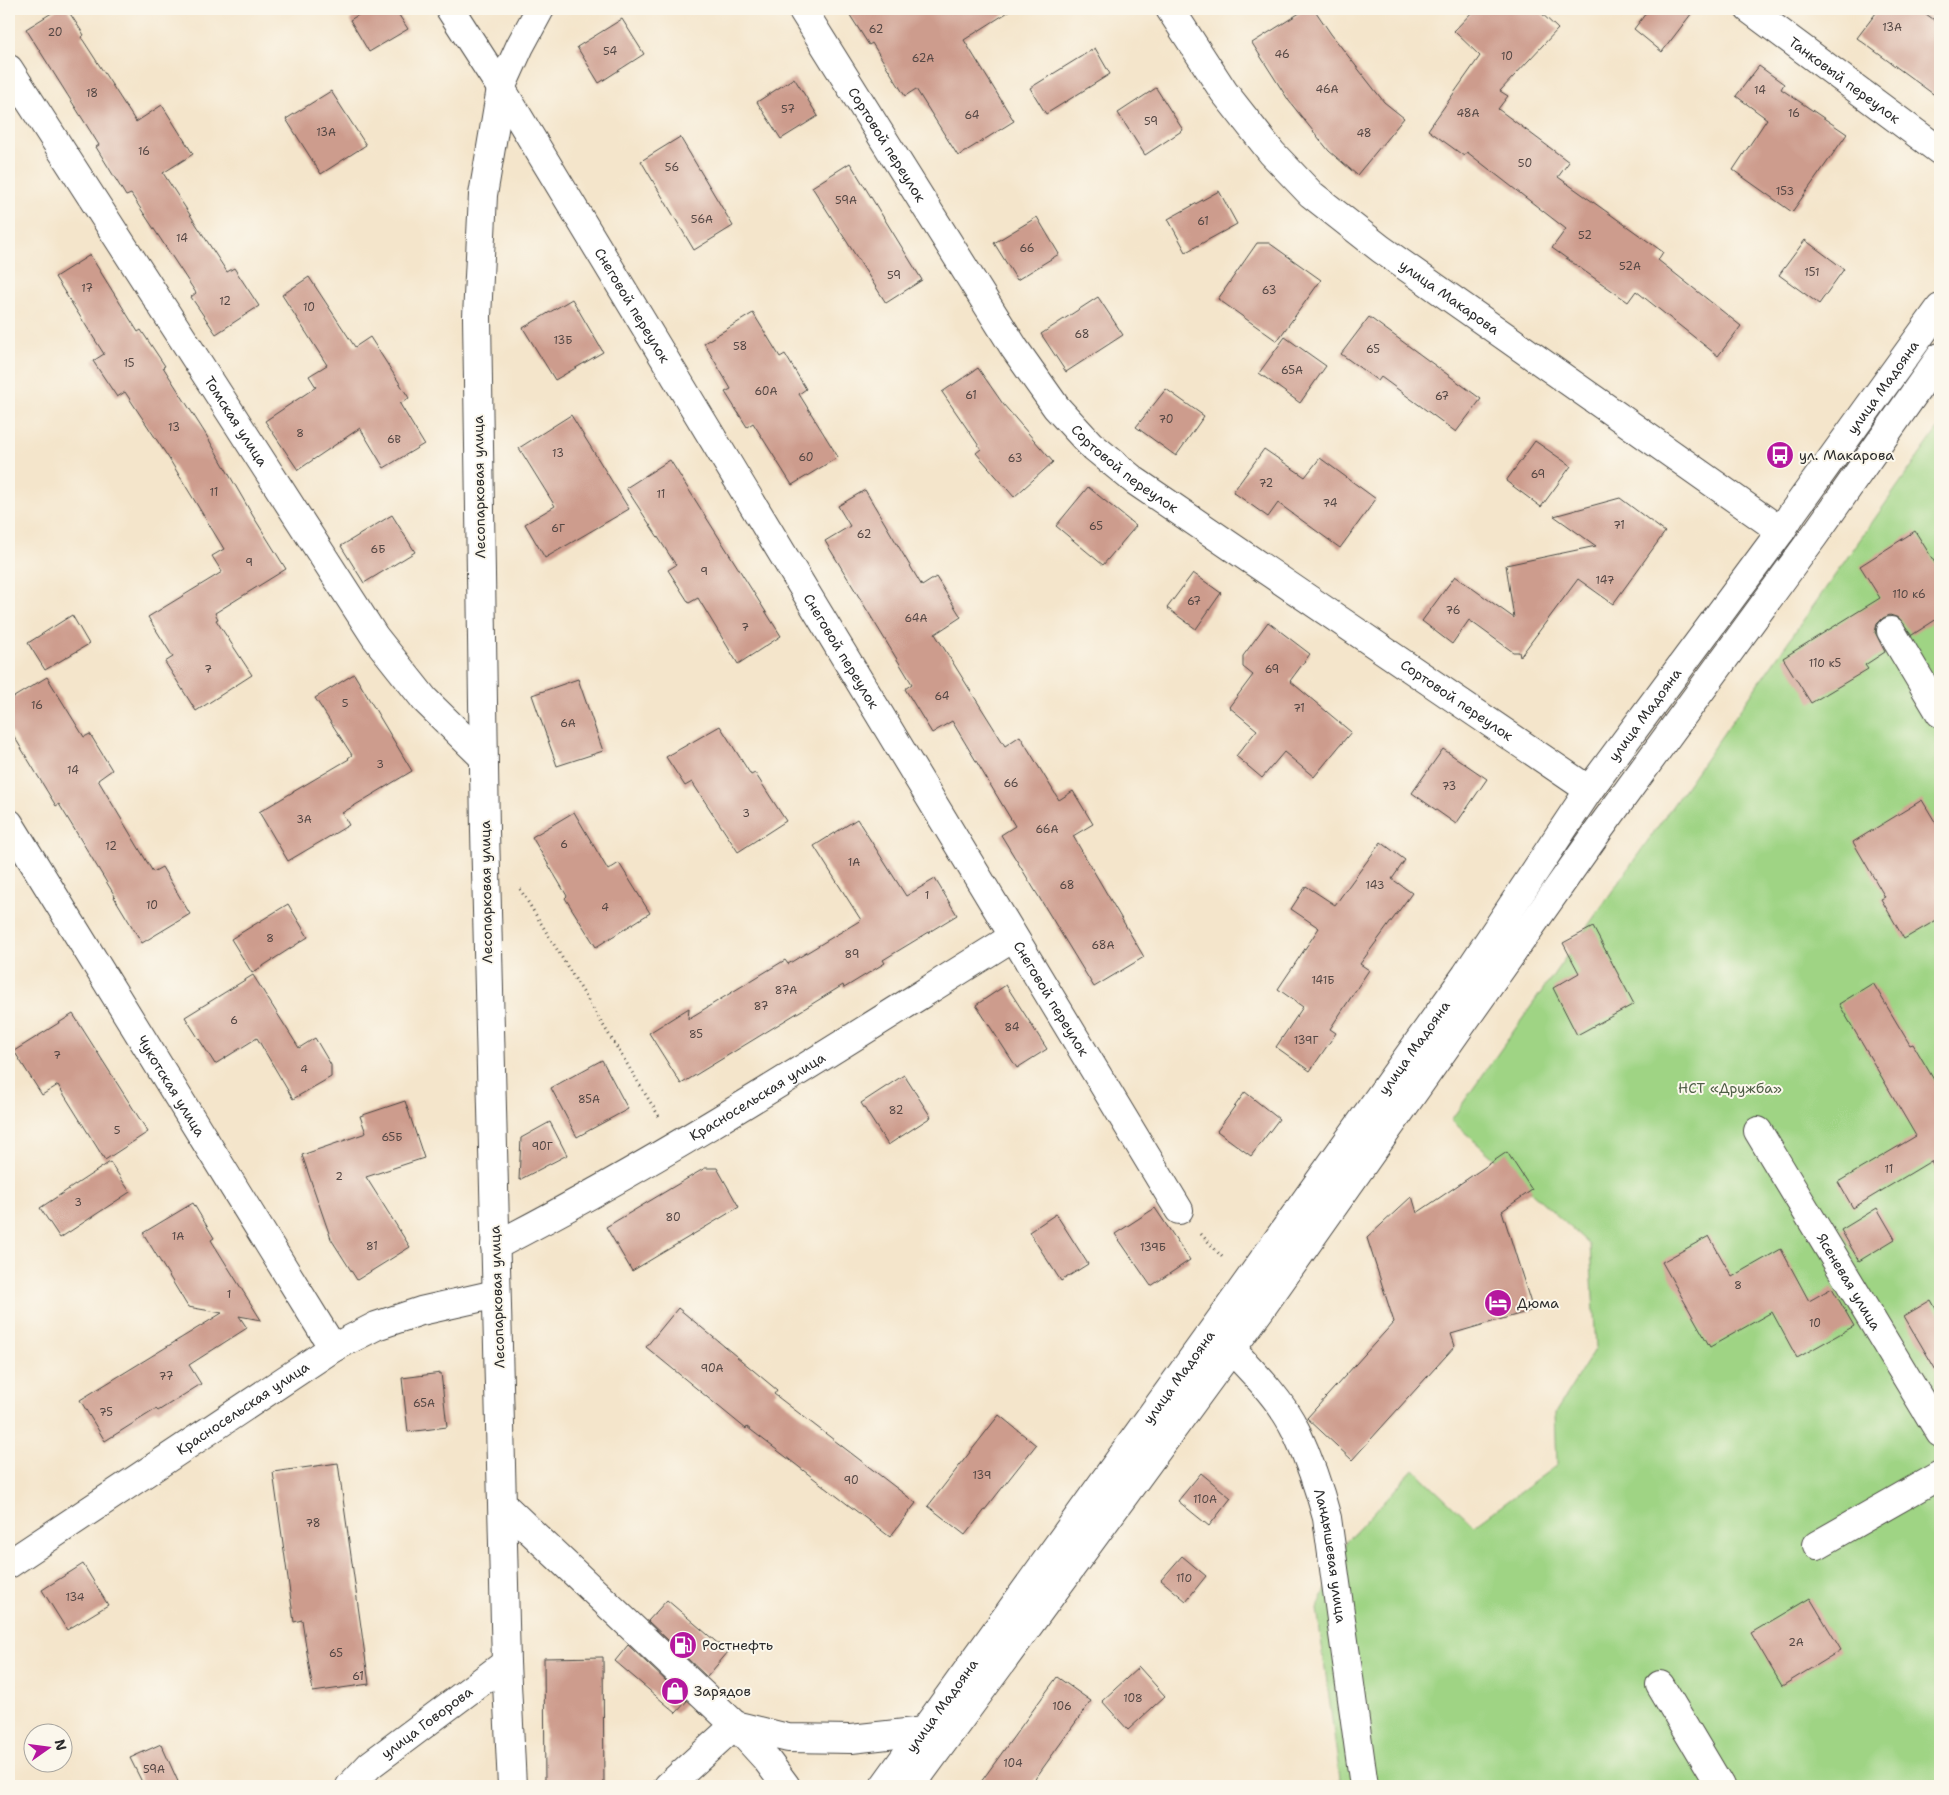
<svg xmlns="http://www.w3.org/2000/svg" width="1949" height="1795" font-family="'Shantell Sans',sans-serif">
  <rect width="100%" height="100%" fill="#fbf7ec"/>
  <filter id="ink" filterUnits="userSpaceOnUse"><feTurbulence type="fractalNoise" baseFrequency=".02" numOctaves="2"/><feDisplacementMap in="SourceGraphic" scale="10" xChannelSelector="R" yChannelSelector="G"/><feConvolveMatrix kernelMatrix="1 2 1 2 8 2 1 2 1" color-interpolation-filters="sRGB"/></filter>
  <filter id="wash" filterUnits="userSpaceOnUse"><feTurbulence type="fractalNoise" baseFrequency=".0096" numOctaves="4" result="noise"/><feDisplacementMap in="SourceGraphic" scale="20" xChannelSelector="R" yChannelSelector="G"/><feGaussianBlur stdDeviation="1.12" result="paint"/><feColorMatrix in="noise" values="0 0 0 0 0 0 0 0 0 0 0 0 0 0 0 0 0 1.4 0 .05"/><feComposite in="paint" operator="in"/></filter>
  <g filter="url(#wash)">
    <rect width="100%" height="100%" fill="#f4e5cb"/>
    <!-- green -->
    <polygon fill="#9fd484" stroke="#658058" points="1940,426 1940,1786 1341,1786 1317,1609 1348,1540 1414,1469 1474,1526 1557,1465 1555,1413 1596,1348 1590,1245 1451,1120"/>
    <g id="blocks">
      <!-- building -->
      <g fill="#cd9c8d">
        <polygon points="58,9 67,9 84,35 81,37 136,122 162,105 193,154 163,173 227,272 234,268 259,306 216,334 191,297 196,293 131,194 126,196 96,147 99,145 26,29"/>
        <polygon points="368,9 395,9 408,29 369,52 350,20"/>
        <polygon points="846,9 1013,9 964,40 1014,121 958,156 916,89 905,96 872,43 869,45"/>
        <polygon points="1306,9 1314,9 1331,34 1384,102 1404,118 1357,175 1329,151 1289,101 1252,43"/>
        <polygon points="1475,9 1537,9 1558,29 1500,91 1508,96 1498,109 1569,162 1558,177 1663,252 1658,260 1741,326 1718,356 1636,291 1628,302 1552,248 1566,229 1467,152 1464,156 1428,130 1480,56 1454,31"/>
        <polygon points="1649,9 1695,9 1662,52 1634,29"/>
        <polygon points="1879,9 1919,9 1940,24 1940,99 1857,38"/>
        <polygon points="622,19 644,54 599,83 577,47"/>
        <polygon points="1095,48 1110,74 1046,114 1030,88"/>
        <polygon points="1759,66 1784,84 1781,89 1847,134 1792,212 1733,170 1767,119 1736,96"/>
        <polygon points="794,78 818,116 781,139 757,102"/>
        <polygon points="1156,88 1183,130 1145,155 1118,113"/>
        <polygon points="331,91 366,145 321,174 286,119"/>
        <polygon points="680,137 733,226 694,250 641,161"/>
        <polygon points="850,163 922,280 886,303 812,187"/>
        <polygon points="1219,191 1237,224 1186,252 1168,219"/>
        <polygon points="1037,217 1059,254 1017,280 994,243"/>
        <polygon points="1805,240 1844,269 1819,304 1779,275"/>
        <polygon points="1257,243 1269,243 1321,280 1277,341 1218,299"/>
        <polygon points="90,255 138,332 141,330 165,366 163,367 205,433 253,516 286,569 215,613 218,619 216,620 252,675 196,711 165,662 173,657 148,617 222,572 212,556 224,549 168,457 125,392 117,397 93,361 104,354 55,277"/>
        <polygon points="309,277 355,347 370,337 409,398 400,404 424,444 384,468 360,428 298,470 265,421 316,387 309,376 327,365 282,295"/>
        <polygon points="1098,297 1123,335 1066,372 1041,334"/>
        <polygon points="572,299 603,352 555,380 523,328"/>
        <polygon points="753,313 780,357 785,354 806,389 799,394 838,457 792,485 753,423 747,427 725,392 731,389 704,343"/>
        <polygon points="1369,317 1481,399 1456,432 1381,377 1378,381 1341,354"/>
        <polygon points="1285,337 1326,366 1300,403 1259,373"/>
        <polygon points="978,368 1003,404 1053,462 1014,497 976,453 981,449 942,392"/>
        <polygon points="1166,389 1204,416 1176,456 1136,427"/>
        <polygon points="571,415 629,509 545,558 525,524 555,506 519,448"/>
        <polygon points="1535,441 1571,466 1541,507 1506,481"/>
        <polygon points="1264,449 1305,477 1320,458 1376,499 1340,548 1278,503 1268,517 1233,492"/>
        <polygon points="670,460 781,636 738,664 698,598 689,603 668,570 676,565 626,488"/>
        <polygon points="1088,487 1136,526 1103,565 1056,526"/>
        <polygon points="865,490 922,586 936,577 961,617 935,634 1005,746 1020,736 1059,800 1073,791 1093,824 1073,836 1144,957 1094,987 1001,835 1015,826 952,721 932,733 905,689 912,684 825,541 850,526 838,506"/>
        <polygon points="1620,498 1665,532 1613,604 1578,579 1520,657 1519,652 1513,652 1469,620 1452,644 1422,621 1455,576 1514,618 1506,565 1596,546 1554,516"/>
        <polygon points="392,515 415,552 364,583 341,546"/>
        <polygon points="1915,531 1940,571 1940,617 1912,635 1899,618 1890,615 1883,618 1877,624 1875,632 1885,652 1865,665 1868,669 1811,703 1783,658 1880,598 1860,566"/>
        <polygon points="1193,573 1221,593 1196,629 1167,608"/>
        <polygon points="72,615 89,644 45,670 28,643"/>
        <polygon points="1268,622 1310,654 1290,681 1351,732 1314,777 1284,752 1262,778 1236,756 1257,730 1229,707 1253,675 1243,667 1243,656"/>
        <polygon points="354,674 412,771 342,813 349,825 288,861 259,812 349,759 348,758 352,755 315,698"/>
        <polygon points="47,677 84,737 90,734 112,770 98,780 153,872 162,867 190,914 142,943 114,897 115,896 59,804 56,806 9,728 9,700"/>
        <polygon points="578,679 603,751 557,766 532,695"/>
        <polygon points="720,726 751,775 755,773 786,821 738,852 692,782 685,786 666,757"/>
        <polygon points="1443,749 1487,779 1456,824 1412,793"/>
        <polygon points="1922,800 1940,830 1940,918 1904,939 1881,899 1885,897 1853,842"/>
        <polygon points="574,812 608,870 619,863 650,913 596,947 565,898 567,896 532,837"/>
        <polygon points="857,819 906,896 935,879 957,915 883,960 885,963 844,988 843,985 681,1084 649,1033 689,1008 688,1019 785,960 788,964 861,920 814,846"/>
        <polygon points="1381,842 1405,860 1392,879 1412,893 1360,964 1369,970 1330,1029 1336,1033 1310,1071 1276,1047 1303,1007 1278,989 1319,928 1291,909 1306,886 1335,905"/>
        <polygon points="288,904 308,937 252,973 231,939"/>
        <polygon points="1593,927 1634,1004 1577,1035 1553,988 1579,973 1563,943"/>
        <polygon points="253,975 299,1048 315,1038 331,1065 331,1077 293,1099 257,1038 215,1064 185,1017"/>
        <polygon points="1873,983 1910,1045 1913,1044 1940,1090 1940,1176 1931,1161 1853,1208 1838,1182 1916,1136 1839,1004"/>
        <polygon points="1006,985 1047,1049 1017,1068 976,1005"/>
        <polygon points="73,1014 148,1132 105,1160 58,1085 42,1095 14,1051"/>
        <polygon points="602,1060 628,1109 577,1137 551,1088"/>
        <polygon points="904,1075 931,1117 888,1145 861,1103"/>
        <polygon points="1245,1092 1279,1119 1251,1156 1217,1131"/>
        <polygon points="405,1101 424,1158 366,1177 410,1247 357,1280 331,1239 302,1155 366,1133 360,1116"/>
        <polygon points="550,1122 567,1155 519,1180 521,1138"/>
        <polygon points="1507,1152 1532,1190 1502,1211 1533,1310 1451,1334 1455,1346 1352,1460 1307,1418 1394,1322 1367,1238 1412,1196 1417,1213"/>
        <polygon points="110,1162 130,1192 60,1238 40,1208"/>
        <polygon points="705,1168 717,1168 739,1207 632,1271 606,1227"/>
        <polygon points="193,1203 214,1238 211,1240 261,1320 239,1316 247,1328 189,1365 201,1384 158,1411 156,1409 105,1441 80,1400 222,1313 188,1307 143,1233"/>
        <polygon points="1155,1208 1190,1260 1151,1286 1115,1234"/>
        <polygon points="1877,1208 1895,1239 1859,1261 1841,1230"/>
        <polygon points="1056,1214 1088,1264 1061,1281 1029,1232"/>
        <polygon points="1709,1236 1732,1277 1781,1249 1809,1301 1832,1288 1854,1326 1797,1358 1772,1312 1710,1347 1662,1262"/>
        <polygon points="1931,1300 1940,1316 1940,1377 1904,1316"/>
        <polygon points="678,1308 777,1390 774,1394 916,1503 890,1537 747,1427 746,1429 646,1347"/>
        <polygon points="441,1373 447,1427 408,1432 402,1378"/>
        <polygon points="999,1415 1036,1445 965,1535 928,1506"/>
        <polygon points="338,1463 369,1684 313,1692 302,1620 294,1622 273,1472"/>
        <polygon points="1201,1473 1231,1498 1209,1526 1178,1501"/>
        <polygon points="1182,1556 1206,1576 1186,1601 1161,1580"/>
        <polygon points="83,1564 108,1605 67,1630 42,1590"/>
        <polygon points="1810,1598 1841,1650 1782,1686 1751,1633"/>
        <polygon points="667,1600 728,1652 707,1677 648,1621"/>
        <polygon points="628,1645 687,1701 676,1713 615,1661"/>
        <polygon points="603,1657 604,1786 545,1786 544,1658"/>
        <polygon points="1139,1667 1165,1696 1128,1730 1102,1701"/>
        <polygon points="1057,1677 1091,1701 1030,1786 978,1786"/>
        <polygon points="161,1744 180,1786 144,1786 130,1758"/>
      </g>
    </g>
  </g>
  <g filter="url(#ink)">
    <use href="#blocks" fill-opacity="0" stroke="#494743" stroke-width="1"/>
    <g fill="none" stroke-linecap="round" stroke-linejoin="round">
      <!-- minor casing -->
      <g stroke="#494743" stroke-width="30">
        <g id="minor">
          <path id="s1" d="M 450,9 L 501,88 L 1179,1210"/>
          <path id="s2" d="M 802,9 L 1015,349 L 1056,407 L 1090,444 L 1135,481 L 1589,790"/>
          <path id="s3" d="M 1170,9 L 1224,92 L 1272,153 L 1311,194 L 1381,249 L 1781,531"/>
          <path id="s4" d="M 1749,9 L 1940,151"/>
          <path id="s5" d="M 9,69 L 375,637 L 425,700 L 483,757"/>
          <polyline points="1891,631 1940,713"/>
          <path id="s6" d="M 9,823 L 333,1348"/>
          <path id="s7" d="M 1758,1131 L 1940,1433"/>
          <path id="s8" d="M 495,1246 C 674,1154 843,1043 1013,937"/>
          <path id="s9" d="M 1232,1350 C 1255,1374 1281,1400 1296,1431 C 1309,1459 1319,1488 1327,1518 L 1364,1786"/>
          <polyline points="503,1505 735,1725 668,1786"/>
          <polyline points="1817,1545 1940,1475"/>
          <path id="s10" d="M 9,1564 L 333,1348 L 376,1326 L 421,1311 L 496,1294"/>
          <polyline points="1660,1685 1720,1786"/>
          <polyline points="735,1725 788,1738 851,1739 924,1731"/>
          <polyline points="735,1725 766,1759 786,1786"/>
          <path id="s11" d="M 350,1786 L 370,1765 L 506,1663"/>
          <polyline points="512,1786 506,1663 485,831 477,317 483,195 501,88 520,46 540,9"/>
        </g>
      </g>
      <!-- major casing -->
      <g stroke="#494743" stroke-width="30">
        <g id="major">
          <path id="s12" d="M 884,1786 L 1246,1284 L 1466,975 L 1589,790 L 1781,531 L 1793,512 L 1940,308"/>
          <polyline points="911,1786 1261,1309 1599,830 1814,536 1940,357"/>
        </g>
      </g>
      <!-- path -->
      <g stroke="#494743" stroke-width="3" stroke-dasharray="1 4" stroke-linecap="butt">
        <polyline points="520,889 660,1118"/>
        <polyline points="1201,1234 1224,1259"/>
      </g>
      <!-- minor -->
      <use href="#minor" stroke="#fff" stroke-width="28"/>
      <!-- major -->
      <use href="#major" stroke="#fff" stroke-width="28"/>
    </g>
  </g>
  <!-- icons -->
  <defs>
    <g id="bus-disc" transform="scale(1.4375)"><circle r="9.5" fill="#b5179e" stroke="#fbf7ec"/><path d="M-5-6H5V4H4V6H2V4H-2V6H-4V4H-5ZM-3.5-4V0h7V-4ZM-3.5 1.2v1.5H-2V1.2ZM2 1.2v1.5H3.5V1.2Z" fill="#fff"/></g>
    <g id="hotel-disc" transform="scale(1.4375)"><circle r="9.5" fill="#b5179e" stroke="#fbf7ec"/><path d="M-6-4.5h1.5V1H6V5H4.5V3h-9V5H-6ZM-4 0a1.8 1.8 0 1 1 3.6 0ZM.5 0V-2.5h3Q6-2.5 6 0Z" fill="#fff"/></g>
    <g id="fuel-disc" transform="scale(1.4375)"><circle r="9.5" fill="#b5179e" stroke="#fbf7ec"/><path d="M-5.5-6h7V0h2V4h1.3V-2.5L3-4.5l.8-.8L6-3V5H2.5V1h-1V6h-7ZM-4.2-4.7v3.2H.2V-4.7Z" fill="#fff"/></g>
    <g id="shop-disc" transform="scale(1.4375)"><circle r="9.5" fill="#b5179e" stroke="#fbf7ec"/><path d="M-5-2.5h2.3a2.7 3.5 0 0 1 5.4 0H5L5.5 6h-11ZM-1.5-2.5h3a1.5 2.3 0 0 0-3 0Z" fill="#fff"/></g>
  </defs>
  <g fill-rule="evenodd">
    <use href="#bus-disc" x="1780" y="455"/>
    <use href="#hotel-disc" x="1498" y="1303"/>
    <use href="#fuel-disc" x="683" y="1645"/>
    <use href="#shop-disc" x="675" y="1691"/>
  </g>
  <g text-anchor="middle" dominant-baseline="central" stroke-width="4" stroke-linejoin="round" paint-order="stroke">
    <!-- number labels -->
    <g font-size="11" fill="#544744">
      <text x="1892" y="27">13А</text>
      <text x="876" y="29">62</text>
      <text x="55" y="32">20</text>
      <text x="610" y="51">54</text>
      <text x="1282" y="54">46</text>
      <text x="1507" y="56">10</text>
      <text x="923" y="58">62А</text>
      <text x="1327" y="89">46А</text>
      <text x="1760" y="90">14</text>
      <text x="92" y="93">18</text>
      <text x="788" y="109">57</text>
      <text x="1468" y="113">48А</text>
      <text x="1794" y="113">16</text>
      <text x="972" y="115">64</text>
      <text x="1151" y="121">59</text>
      <text x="326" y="132">13А</text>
      <text x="1364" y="133">48</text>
      <text x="144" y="151">16</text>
      <text x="1525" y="163">50</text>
      <text x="672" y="167">56</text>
      <text x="1785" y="191">153</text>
      <text x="846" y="200">59А</text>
      <text x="702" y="219">56А</text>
      <text x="1203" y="221">61</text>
      <text x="1585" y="235">52</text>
      <text x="182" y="238">14</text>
      <text x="1027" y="248">66</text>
      <text x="1630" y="266">52А</text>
      <text x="1812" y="272">151</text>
      <text x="894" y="275">59</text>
      <text x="87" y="288">17</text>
      <text x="1269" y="290">63</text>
      <text x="225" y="301">12</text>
      <text x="309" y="307">10</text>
      <text x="1082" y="334">68</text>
      <text x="563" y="340">13Б</text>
      <text x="740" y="346">58</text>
      <text x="1373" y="349">65</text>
      <text x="129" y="363">15</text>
      <text x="1292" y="370">65А</text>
      <text x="766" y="391">60А</text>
      <text x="971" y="395">61</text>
      <text x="1442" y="396">67</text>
      <text x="1166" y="419">70</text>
      <text x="174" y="427">13</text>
      <text x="300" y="433">8</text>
      <text x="394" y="439">6В</text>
      <text x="558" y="453">13</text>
      <text x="806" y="457">60</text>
      <text x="1015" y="458">63</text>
      <text x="1538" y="474">69</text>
      <text x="1266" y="483">72</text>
      <text x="214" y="492">11</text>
      <text x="661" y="494">11</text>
      <text x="1330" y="503">74</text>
      <text x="1619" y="525">71</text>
      <text x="1096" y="526">65</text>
      <text x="558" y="528">6Г</text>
      <text x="864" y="534">62</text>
      <text x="378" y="549">6Б</text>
      <text x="249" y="562">9</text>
      <text x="704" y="571">9</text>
      <text x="1605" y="580">147</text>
      <text x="1909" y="594">110 к6</text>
      <text x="1194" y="601">67</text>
      <text x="1453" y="610">76</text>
      <text x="916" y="618">64А</text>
      <text x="745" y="627">7</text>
      <text x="1825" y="663">110 к5</text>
      <text x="208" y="669">7</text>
      <text x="1272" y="669">69</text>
      <text x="942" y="696">64</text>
      <text x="345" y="703">5</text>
      <text x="37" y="705">16</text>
      <text x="1299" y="708">71</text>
      <text x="568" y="723">6А</text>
      <text x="380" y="764">3</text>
      <text x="73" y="770">14</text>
      <text x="1011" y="783">66</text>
      <text x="1449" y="786">73</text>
      <text x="746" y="813">3</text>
      <text x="304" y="819">3А</text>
      <text x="1047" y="829">66А</text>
      <text x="564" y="844">6</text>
      <text x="111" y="846">12</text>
      <text x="854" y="862">1А</text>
      <text x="1067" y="885">68</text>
      <text x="1375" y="885">143</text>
      <text x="927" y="895">1</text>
      <text x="152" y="905">10</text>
      <text x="605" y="907">4</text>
      <text x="270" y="938">8</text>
      <text x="1103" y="945">68А</text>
      <text x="852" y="954">89</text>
      <text x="1323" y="980">141Б</text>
      <text x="786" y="990">87А</text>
      <text x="761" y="1006">87</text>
      <text x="234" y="1020">6</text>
      <text x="1012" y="1027">84</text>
      <text x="696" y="1034">85</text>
      <text x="1306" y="1040">139Г</text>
      <text x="57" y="1055">7</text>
      <text x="304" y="1069">4</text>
      <text x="589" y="1099">85А</text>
      <text x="896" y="1110">82</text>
      <text x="117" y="1130">5</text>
      <text x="392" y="1137">65Б</text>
      <text x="542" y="1146">90Г</text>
      <text x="1889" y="1169">11</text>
      <text x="339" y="1176">2</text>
      <text x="78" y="1202">3</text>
      <text x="673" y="1217">80</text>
      <text x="178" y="1236">1А</text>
      <text x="372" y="1246">81</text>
      <text x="1153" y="1247">139Б</text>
      <text x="1738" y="1285">8</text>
      <text x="229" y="1294">1</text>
      <text x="1815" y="1323">10</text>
      <text x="712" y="1368">90А</text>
      <text x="166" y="1376">77</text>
      <text x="424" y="1403">65А</text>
      <text x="106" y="1412">75</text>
      <text x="982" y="1475">139</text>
      <text x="851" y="1480">90</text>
      <text x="1205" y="1499">110А</text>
      <text x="313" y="1523">78</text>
      <text x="1184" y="1578">110</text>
      <text x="75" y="1597">134</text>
      <text x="1796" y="1642">2А</text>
      <text x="336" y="1653">65</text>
      <text x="358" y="1676">61</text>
      <text x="1133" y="1698">108</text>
      <text x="1062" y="1706">106</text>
      <text x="1013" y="1763">104</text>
      <text x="154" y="1769">59А</text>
    </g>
    <!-- street labels -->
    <g font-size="14" fill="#2b2b2b" stroke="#fbf7ec">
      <text stroke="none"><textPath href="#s4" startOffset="119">Танковый переулок</textPath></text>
      <text stroke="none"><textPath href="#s2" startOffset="160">Сортовой переулок</textPath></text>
      <text stroke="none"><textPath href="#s3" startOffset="406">улица Макарова</textPath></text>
      <text stroke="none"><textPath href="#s1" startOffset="348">Снеговой переулок</textPath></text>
      <text stroke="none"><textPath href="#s12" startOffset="1719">улица Мадояна</textPath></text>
      <text stroke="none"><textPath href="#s5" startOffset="419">Томская улица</textPath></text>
      <text stroke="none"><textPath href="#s2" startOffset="565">Сортовой переулок</textPath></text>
      <text transform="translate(479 487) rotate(-91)">Лесопарковая улица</text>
      <text stroke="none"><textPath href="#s1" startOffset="752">Снеговой переулок</textPath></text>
      <text stroke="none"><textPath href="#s2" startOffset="970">Сортовой переулок</textPath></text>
      <text stroke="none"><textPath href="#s12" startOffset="1314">улица Мадояна</textPath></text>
      <text transform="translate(486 892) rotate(-91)">Лесопарковая улица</text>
      <text stroke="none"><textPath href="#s1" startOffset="1158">Снеговой переулок</textPath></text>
      <text stroke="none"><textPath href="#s12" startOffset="909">улица Мадояна</textPath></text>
      <text stroke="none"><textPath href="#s6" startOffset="309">Чукотская улица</textPath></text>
      <text stroke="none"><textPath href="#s8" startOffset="302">Красносельская улица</textPath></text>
      <text stroke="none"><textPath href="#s7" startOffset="176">Ясеневая улица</textPath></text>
      <text transform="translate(497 1297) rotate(-92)">Лесопарковая улица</text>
      <text stroke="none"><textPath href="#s12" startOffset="504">улица Мадояна</textPath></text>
      <text stroke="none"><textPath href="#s10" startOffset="281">Красносельская улица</textPath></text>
      <text stroke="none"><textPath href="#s9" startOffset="234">Ландышевая улица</textPath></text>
      <text stroke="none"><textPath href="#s12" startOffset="99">улица Мадояна</textPath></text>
      <text stroke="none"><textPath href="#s11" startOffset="100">улица Говорова</textPath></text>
    </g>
    <!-- poi labels -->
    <g font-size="14" fill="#2b2b2b" stroke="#fbf7ec" text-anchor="start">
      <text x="1799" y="455">ул. Макарова</text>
      <text x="1517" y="1303">Дюма</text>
      <text x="702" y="1645">Ростнефть</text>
      <text x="694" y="1691">Зарядов</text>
    </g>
    <!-- park labels -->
    <g font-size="14" fill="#4e5e46" stroke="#fbf7ec">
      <text x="1730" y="1088">НСТ «Дружба»</text>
    </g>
  </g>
  <!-- margin -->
  <rect width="1949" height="1795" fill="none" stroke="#fbf7ec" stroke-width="30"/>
  <!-- north arrow -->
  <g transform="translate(48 1748) rotate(76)"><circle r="24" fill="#fbf7ec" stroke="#a8a59f"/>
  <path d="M0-4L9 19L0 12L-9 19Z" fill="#b5179e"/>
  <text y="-8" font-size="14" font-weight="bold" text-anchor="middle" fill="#2b2b2b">N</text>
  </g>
</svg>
